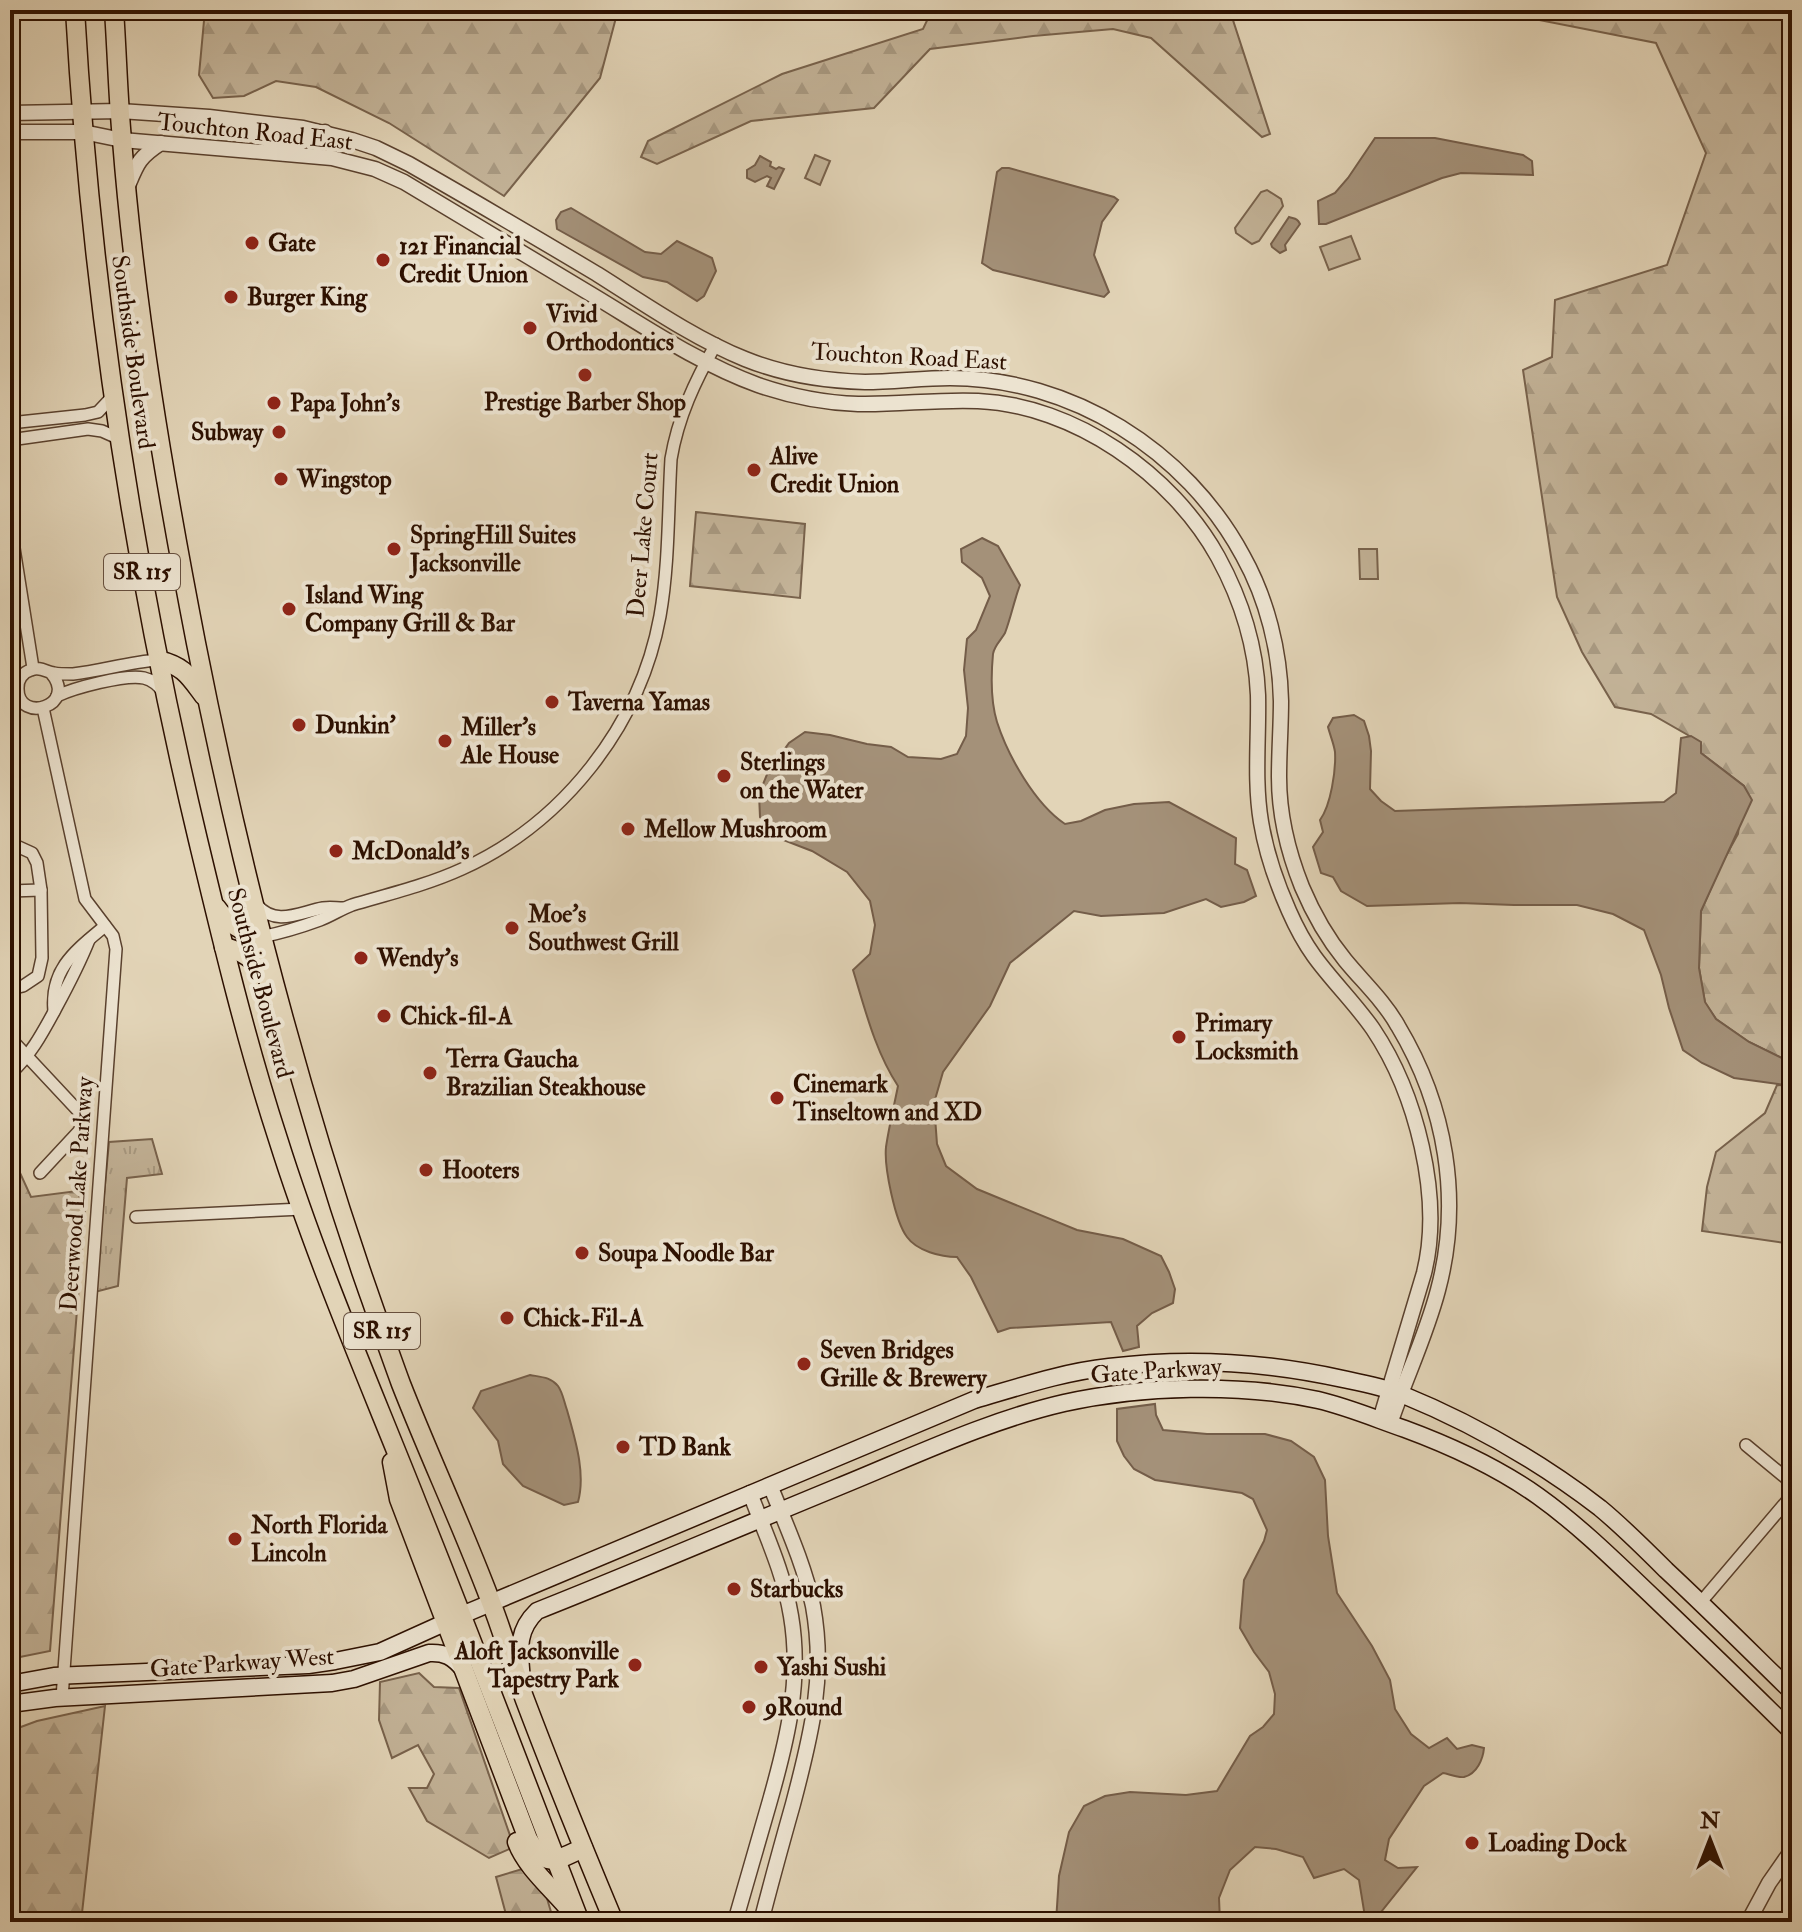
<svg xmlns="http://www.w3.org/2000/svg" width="1802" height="1932" font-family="'IM FELL Double Pica',serif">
  <defs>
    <pattern id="forest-firs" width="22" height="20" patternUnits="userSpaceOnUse" patternTransform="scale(2)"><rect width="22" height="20" fill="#c3b398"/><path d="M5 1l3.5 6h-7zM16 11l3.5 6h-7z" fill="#a89981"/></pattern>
    <pattern id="park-tufts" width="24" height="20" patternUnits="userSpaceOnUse" patternTransform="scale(2)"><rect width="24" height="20" fill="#c3b398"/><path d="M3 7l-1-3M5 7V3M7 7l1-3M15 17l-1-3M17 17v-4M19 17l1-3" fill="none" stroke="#a89981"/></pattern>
  </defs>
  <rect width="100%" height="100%" fill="#e2d4b7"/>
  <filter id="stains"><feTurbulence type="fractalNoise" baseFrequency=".0025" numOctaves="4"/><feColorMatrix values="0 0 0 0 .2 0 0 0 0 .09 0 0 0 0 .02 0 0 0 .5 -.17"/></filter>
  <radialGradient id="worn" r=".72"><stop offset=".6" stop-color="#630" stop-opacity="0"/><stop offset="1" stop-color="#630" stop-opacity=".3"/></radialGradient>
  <!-- grass -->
  <g fill="#c3b398" stroke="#78624c" stroke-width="2">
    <polygon points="815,155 830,161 820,185 805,178"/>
    <polygon points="1267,190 1281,199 1283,206 1259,241 1252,244 1236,233 1235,228 1261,192"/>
    <polygon points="1351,236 1360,259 1329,270 1320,247"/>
    <polygon points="1359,549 1377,549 1378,579 1360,579"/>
  </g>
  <!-- forest -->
  <g fill="url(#forest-firs)" stroke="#78624c" stroke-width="2">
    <polygon points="205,10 618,10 600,78 504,196 389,123 316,87 276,81 244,96 213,98 199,75"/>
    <polygon points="932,10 1298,10 1232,17 1270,134 1262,137 1151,38 1113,29 1033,36 930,49 874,108 751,121 657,164 641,157 648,141 782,74 923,29"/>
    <polygon points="1489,10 1792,10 1792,1063 1749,1042 1716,1019 1705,1003 1699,968 1701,911 1722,863 1738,834 1744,786 1701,753 1700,742 1651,714 1615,707 1582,652 1557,597 1523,370 1552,357 1555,300 1667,265 1706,153 1656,43"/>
    <polygon points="696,512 805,524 800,598 690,586"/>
    <polygon points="1777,1085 1792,1086 1792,1244 1702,1231 1707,1187 1716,1152 1765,1113"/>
    <polygon points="10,1151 31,1197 77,1191 85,1209 50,1651 10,1659"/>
    <polygon points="419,1673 434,1687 459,1688 514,1847 489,1858 427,1821 409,1788 427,1788 434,1774 418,1745 392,1758 379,1720 380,1682"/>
    <polygon points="105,1706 81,1922 10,1922 10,1731 37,1721"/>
    <polygon points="522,1869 543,1885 554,1922 508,1922 496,1877"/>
  </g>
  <!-- park -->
  <polygon fill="url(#park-tufts)" stroke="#78624c" stroke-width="2" points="152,1139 162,1174 127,1178 118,1286 95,1292 109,1142"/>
  <!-- water -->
  <g fill="#a49179" stroke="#745d49" stroke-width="2">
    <polygon points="1375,138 1435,138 1523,155 1532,161 1533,175 1461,173 1442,178 1326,224 1319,224 1318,201 1335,193 1348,178"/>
    <polygon points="760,156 771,162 770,166 776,169 779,167 784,169 774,189 767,186 771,178 767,176 755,182 747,178 747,170 755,165"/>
    <polygon points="1002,168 1009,168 1114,197 1118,200 1102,222 1094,255 1109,292 1104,297 993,270 982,263 997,172"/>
    <polygon points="571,208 645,252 661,254 677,241 712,258 716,271 704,296 697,301 667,282 643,277 557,229 556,220 561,212"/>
    <path d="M 1289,217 C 1295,219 1297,218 1300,224 L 1285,245 L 1286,250 L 1280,253 L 1272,247 L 1271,244 Z"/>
    <path d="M 982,538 L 998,546 L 1020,585 C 1014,601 1011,617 1005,633 C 1001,640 994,646 993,654 C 991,675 991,702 997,722 C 1008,756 1035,804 1065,824 L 1081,821 L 1105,810 L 1134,804 L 1169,802 L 1236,838 L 1235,864 L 1247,870 L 1256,896 L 1244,902 L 1221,907 L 1206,899 L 1164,913 L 1101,916 L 1074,911 L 1010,963 L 990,1006 L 943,1072 L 934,1103 L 937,1144 L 946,1166 L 977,1189 L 1077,1230 L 1123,1239 L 1161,1256 L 1169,1272 L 1175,1289 L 1173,1303 L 1152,1313 L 1137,1326 L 1139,1347 L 1123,1351 L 1111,1322 L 1010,1328 L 998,1332 L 971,1277 L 957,1257 C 941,1257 917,1251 907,1237 C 895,1221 884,1167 886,1147 C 889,1127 894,1106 898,1086 C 875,1051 865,1009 853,970 L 870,954 L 875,925 L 870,901 L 847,872 L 812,851 L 778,838 L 760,817 L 759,794 L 768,772 L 789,743 L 805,732 L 830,735 L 867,744 L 891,747 L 908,757 L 941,759 L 957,754 L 966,736 L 968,708 L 964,670 L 967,639 L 976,630 L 990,596 L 982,578 L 962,562 L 961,549 Z"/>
    <path d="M 1354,715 L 1364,721 L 1369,736 L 1371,751 L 1370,789 L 1381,801 L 1395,811 L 1664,802 L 1676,793 L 1681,738 L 1691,736 L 1701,742 L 1701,753 L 1744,786 L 1752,800 L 1701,911 L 1699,968 L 1705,1002 L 1716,1019 L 1749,1042 L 1792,1063 L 1792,1086 L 1734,1078 L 1702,1063 L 1683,1050 L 1669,1008 L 1661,975 L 1644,930 L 1613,914 L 1577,905 L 1514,905 L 1460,903 L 1367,906 L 1341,891 L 1333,877 L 1321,873 L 1313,847 L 1323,832 L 1320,820 C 1331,805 1336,770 1335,752 C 1334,744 1330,735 1328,727 L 1333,718 Z"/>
    <path d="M 530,1375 C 541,1377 551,1377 558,1386 C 563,1393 564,1402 567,1410 C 575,1439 586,1473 578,1502 L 564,1505 L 523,1486 L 503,1464 L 498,1441 L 473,1408 L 481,1391 Z"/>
    <path d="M 1155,1404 L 1156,1415 L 1163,1430 L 1207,1434 L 1265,1434 L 1291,1441 L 1314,1457 L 1325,1480 L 1328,1536 L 1337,1593 L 1372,1646 L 1390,1680 L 1395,1709 L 1411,1734 L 1429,1748 L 1447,1738 L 1457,1749 L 1472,1745 L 1484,1748 C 1483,1759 1477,1774 1464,1777 C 1458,1778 1449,1774 1443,1773 L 1424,1786 L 1389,1839 L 1385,1860 L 1398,1868 L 1417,1867 L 1373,1922 L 1368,1922 L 1365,1917 L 1359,1880 L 1344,1869 L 1314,1878 L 1303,1857 L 1276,1849 L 1255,1847 L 1230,1870 L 1219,1898 L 1220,1922 L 1056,1922 L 1059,1876 L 1069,1832 L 1084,1806 L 1105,1796 L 1130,1792 L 1186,1795 L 1217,1791 L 1250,1736 L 1263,1727 L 1274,1714 L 1275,1694 L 1269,1672 L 1254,1652 L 1240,1628 L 1244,1580 L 1264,1541 L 1267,1530 L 1253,1499 L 1242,1493 L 1155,1480 L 1134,1469 L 1124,1456 L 1117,1441 L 1117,1409 Z"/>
  </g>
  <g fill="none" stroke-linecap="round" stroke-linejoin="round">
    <!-- minor casing -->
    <g stroke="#5a412e" stroke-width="14">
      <g id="minor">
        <polyline points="10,423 85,415 98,412 113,396"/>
        <polyline points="10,440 88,429 102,431 120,439"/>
        <polyline points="10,523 33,668"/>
        <path d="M 51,673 C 79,706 18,724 18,689 C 17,680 23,672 31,670 C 40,666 46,672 54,673 C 59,674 67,674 73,674 C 101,671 129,662 158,660"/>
        <path d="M 57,696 C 74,688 125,674 144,678 C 153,680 159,686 164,693"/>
        <polyline points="43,708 85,899 113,936 116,949 62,1698"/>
        <polyline points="10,843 32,853 37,863 41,890 42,958 38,976 23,986 10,989"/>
        <polyline points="10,891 41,890"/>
        <path d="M 257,905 C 276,927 300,912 323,908 C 330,907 336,908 343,908"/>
        <path d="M 261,937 C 281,933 301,927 320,920 C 331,916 341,909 352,905 C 389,894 427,885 462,869 C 563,823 640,726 660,616 C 669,565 668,511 671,459 C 678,417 695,381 716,344"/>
        <path d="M 54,1011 C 50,969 75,951 105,926"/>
        <polyline points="10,1038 82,1115 80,1130 40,1173"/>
        <path d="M 10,1074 C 31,1055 43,1032 56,1008 C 69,984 79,965 89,940"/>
        <polyline points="136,1217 302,1209"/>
        <polyline points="1746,1445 1792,1483"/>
        <polyline points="1701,1602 1792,1495"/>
      </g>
    </g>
    <!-- tertiary casing -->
    <g stroke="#5a412e" stroke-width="17">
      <g id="tertiary">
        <path d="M 10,113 L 120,111 L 209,117 L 303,128 L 352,140 L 376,148 L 409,164 C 472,200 535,237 597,274 C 643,303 695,339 745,359 C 782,374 825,381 865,382 C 893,382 922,378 950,378 C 1071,378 1186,450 1243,556 C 1267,599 1280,651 1281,701 C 1281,726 1279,751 1279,777 C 1279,814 1288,852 1302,887 C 1313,913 1327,938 1345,960 C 1363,982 1384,1001 1398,1026 C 1446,1106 1462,1200 1438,1290 C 1426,1336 1405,1379 1390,1424"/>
        <polyline points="241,123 268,140 283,153 307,139 325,132"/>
        <path d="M 10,132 L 83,132 L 122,140 L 332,158 L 375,169 L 404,182 C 467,220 531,258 594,296 C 647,328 700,364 758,385 C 790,396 825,403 858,404 C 898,405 938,399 978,401 C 1074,405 1172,474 1218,557 C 1241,599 1256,647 1258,695 C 1259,737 1254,780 1261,822 C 1266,852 1277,884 1289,911 C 1296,927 1304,942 1314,956 C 1332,981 1355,1003 1373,1029 C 1416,1093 1443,1197 1424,1273 L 1380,1420"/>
        <path d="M 127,188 C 137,164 138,158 161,143"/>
        <path d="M 735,1922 C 746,1883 758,1843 769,1804 C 787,1741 802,1681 791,1616 C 784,1573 765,1533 750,1493"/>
        <path d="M 761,1922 C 771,1883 782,1843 793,1804 C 811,1736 826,1677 813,1606 C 804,1564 786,1525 770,1485"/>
        <polyline points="1748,1922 1769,1883 1792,1850"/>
        <polyline points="1785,1922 1792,1913"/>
      </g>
    </g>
    <!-- secondary casing -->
    <g stroke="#2d1000" stroke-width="19">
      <g id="secondary">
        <path d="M 522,1681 C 520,1653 515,1632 537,1611 C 638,1571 738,1528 838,1487 C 912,1457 986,1421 1064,1403 C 1141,1386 1240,1383 1318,1400 C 1348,1407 1376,1419 1405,1429 C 1451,1446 1497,1467 1538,1496 C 1580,1526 1617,1563 1655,1599 C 1701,1643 1747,1687 1792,1732"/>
        <path d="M 10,1684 L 54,1676 L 308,1665 L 335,1661 L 380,1652 L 462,1615 L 974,1400 C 1019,1387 1063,1372 1109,1367 C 1188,1357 1266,1362 1343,1379 C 1362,1383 1383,1387 1401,1394 C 1472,1423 1540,1462 1600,1508 C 1623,1527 1645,1549 1666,1570 C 1709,1610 1750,1651 1792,1692"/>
        <path d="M 10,1704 L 55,1698 L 332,1683 L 354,1679 L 429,1653 C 445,1652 453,1657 464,1670"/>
      </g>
    </g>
    <!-- trunk casing -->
    <g stroke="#2d1000" stroke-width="21">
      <g id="trunk">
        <path d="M 75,10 C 91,289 133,567 198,840 C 222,940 246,1041 278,1139 C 317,1263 369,1382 417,1503 C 473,1642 526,1782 580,1922"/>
        <path d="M 114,10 C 117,53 118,97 122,140 C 135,307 164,478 196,643 C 238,856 291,1065 361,1271 C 374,1308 387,1346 401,1384 C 430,1458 464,1530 492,1605 C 504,1636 513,1668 525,1700 C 553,1774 583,1848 614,1922"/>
        <path d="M 158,660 C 184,666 189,676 204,696"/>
        <path d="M 216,907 C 228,924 242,932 261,937"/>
        <path d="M 224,947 C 245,951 260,964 270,983"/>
        <path d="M 392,1462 L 399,1499 L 528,1839 C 545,1869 556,1861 583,1848"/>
        <path d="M 517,1842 C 526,1867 553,1889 570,1910"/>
      </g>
    </g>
    <!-- minor -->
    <use href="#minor" stroke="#ece3d0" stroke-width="11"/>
    <!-- tertiary -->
    <use href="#tertiary" stroke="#ece3d0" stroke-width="14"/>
    <!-- secondary -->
    <use href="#secondary" stroke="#ece3d0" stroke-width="16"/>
    <!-- trunk -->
    <use href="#trunk" stroke="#e2d4b7" stroke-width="18"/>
  </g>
  <!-- markers -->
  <g fill="#8f2418" stroke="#ece3d0" stroke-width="3">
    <circle cx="252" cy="243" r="8"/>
    <circle cx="383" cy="260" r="8"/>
    <circle cx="231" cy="297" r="8"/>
    <circle cx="530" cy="328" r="8"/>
    <circle cx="585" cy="375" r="8"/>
    <circle cx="274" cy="403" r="8"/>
    <circle cx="279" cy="432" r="8"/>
    <circle cx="754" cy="470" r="8"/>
    <circle cx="281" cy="479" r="8"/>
    <circle cx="394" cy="549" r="8"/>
    <circle cx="289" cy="609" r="8"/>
    <circle cx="552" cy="702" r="8"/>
    <circle cx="299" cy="725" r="8"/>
    <circle cx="445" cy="741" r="8"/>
    <circle cx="724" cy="776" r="8"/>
    <circle cx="628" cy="829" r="8"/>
    <circle cx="336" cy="851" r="8"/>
    <circle cx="512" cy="928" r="8"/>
    <circle cx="361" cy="958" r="8"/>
    <circle cx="384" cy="1016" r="8"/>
    <circle cx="1179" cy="1037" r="8"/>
    <circle cx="430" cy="1073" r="8"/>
    <circle cx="777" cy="1098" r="8"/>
    <circle cx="426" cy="1170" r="8"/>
    <circle cx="582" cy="1253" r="8"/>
    <circle cx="507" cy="1318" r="8"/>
    <circle cx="804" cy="1364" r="8"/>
    <circle cx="623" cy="1447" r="8"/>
    <circle cx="235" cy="1539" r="8"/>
    <circle cx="734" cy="1589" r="8"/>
    <circle cx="635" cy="1665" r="8"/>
    <circle cx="761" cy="1667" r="8"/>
    <circle cx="749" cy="1707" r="8"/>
    <circle cx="1472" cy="1843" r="8"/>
  </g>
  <g text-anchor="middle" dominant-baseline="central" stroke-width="8" stroke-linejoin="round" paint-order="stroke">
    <!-- shield labels -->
    <g fill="#ece3d0" stroke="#664f3e" stroke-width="2">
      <rect x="104" y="554" width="76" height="36" rx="6"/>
      <rect x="344" y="1313" width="76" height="36" rx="6"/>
    </g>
    <g font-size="22" font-weight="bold" fill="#2d1000">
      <text x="142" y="572">SR 115</text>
      <text x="382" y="1331">SR 115</text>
    </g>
    <!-- street labels -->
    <g font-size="24" fill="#2d1000" stroke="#ece3d0">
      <text transform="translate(255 132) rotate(6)">Touchton Road East</text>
      <text transform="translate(133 352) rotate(82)">Southside Boulevard</text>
      <text transform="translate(909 357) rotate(3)">Touchton Road East</text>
      <text transform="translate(643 535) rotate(-85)">Deer Lake Court</text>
      <text transform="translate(260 983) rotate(75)">Southside Boulevard</text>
      <text transform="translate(77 1194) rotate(-86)">Deerwood Lake Parkway</text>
      <text transform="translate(1156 1371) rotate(-4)">Gate Parkway</text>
      <text transform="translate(242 1663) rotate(-4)">Gate Parkway West</text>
    </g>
    <!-- poi labels -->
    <g font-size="24" font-weight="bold" fill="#2d1000" stroke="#ece3d0" text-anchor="start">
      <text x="268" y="243">Gate</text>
      <text x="399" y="246">121 Financial<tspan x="399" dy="28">Credit Union</tspan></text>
      <text x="247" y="297">Burger King</text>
      <text x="546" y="314">Vivid<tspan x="546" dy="28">Orthodontics</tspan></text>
      <text x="585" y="402" text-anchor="middle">Prestige Barber Shop</text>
      <text x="290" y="403">Papa John's</text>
      <text x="263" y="432" text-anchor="end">Subway</text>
      <text x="770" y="456">Alive<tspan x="770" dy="28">Credit Union</tspan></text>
      <text x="297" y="479">Wingstop</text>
      <text x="410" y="535">SpringHill Suites<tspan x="410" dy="28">Jacksonville</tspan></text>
      <text x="305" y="595">Island Wing<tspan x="305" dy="28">Company Grill &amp; Bar</tspan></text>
      <text x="568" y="702">Taverna Yamas</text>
      <text x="315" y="725">Dunkin'</text>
      <text x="461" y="727">Miller's<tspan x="461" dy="28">Ale House</tspan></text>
      <text x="740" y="762">Sterlings<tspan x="740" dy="28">on the Water</tspan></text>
      <text x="644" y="829">Mellow Mushroom</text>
      <text x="352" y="851">McDonald's</text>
      <text x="528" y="914">Moe's<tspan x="528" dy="28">Southwest Grill</tspan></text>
      <text x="377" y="958">Wendy's</text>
      <text x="400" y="1016">Chick-fil-A</text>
      <text x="1195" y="1023">Primary<tspan x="1195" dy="28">Locksmith</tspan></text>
      <text x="446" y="1059">Terra Gaucha<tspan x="446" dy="28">Brazilian Steakhouse</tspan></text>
      <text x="793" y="1084">Cinemark<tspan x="793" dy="28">Tinseltown and XD</tspan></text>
      <text x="442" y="1170">Hooters</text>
      <text x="598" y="1253">Soupa Noodle Bar</text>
      <text x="523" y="1318">Chick-Fil-A</text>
      <text x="820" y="1350">Seven Bridges<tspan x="820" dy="28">Grille &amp; Brewery</tspan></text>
      <text x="639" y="1447">TD Bank</text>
      <text x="251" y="1525">North Florida<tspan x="251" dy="28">Lincoln</tspan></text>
      <text x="750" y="1589">Starbucks</text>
      <text x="619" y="1651" text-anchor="end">Aloft Jacksonville<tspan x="619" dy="28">Tapestry Park</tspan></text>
      <text x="777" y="1667">Yashi Sushi</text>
      <text x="765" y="1707">9Round</text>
      <text x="1488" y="1843">Loading Dock</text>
    </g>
  </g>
  <!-- margin -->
  <rect width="1802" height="1932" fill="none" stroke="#e2d4b7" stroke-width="40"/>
  <rect x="12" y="12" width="1778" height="1908" fill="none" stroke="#2d1000" stroke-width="4"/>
  <rect x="20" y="20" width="1762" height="1892" fill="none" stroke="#2d1000" stroke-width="2"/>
  <!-- north arrow -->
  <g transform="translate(1710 1840)" stroke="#ece3d0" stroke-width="6" paint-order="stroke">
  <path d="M0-6L14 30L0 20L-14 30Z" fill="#2d1000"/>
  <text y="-12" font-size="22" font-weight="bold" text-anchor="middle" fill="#2d1000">N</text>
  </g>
  <rect width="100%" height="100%" filter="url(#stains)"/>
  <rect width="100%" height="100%" fill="url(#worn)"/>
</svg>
